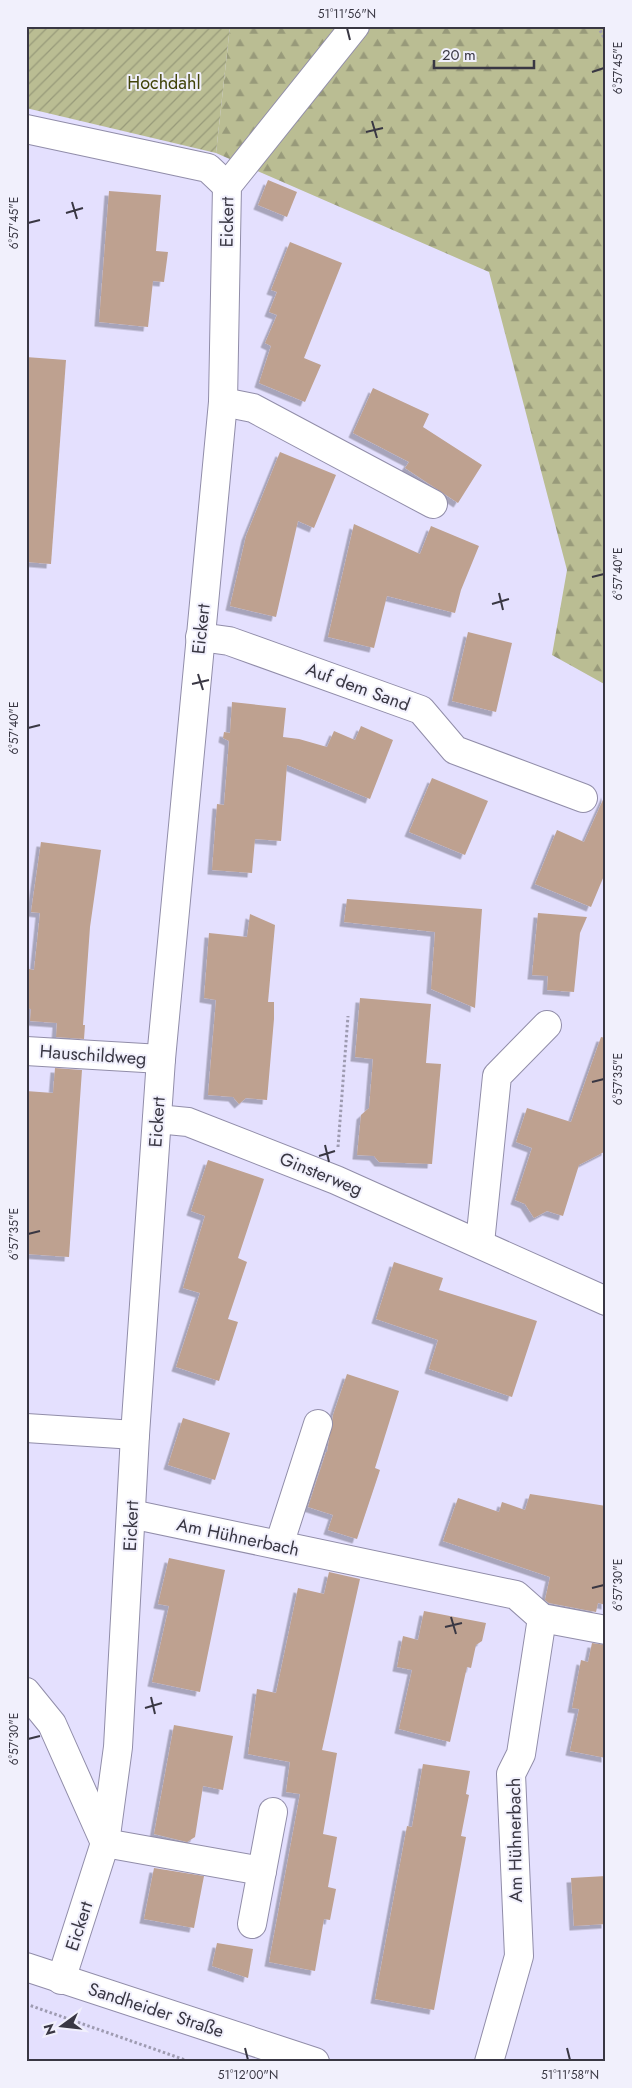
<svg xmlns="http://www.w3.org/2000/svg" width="632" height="2088" font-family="Jost,sans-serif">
  <defs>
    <pattern id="forest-firs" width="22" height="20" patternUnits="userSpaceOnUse" patternTransform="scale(1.25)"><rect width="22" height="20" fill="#babd93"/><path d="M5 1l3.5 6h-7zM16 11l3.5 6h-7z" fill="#989a7a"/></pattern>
    <pattern id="garden-furrows" width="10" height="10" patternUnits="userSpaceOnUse" patternTransform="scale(1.25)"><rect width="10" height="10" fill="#babd93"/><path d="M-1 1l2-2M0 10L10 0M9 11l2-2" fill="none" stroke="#989a7a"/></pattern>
    <filter id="shadow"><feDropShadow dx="-4.5" dy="4.5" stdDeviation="0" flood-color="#0004"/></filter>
  </defs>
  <rect width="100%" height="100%" fill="#e4e0fe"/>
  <!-- forest -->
  <polygon fill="url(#forest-firs)" points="230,26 606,26 606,685 552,655 567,570 489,272 216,153"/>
  <!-- garden -->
  <polygon fill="url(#garden-furrows)" points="26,26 230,26 216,153 26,108"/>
  <!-- building -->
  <g fill="#bea190" filter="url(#shadow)">
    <polygon points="268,180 297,192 287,217 258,205"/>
    <polygon points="109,191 161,195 156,251 168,252 164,282 153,281 148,327 99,322"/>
    <polygon points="290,242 342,263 304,358 321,365 305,402 259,383 271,346 265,343 277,315 269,312 277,292 271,290"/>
    <polygon points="26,357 66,360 51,564 26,562"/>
    <polygon points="373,388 429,414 423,427 482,465 458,503 405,468 409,462 353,433"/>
    <polygon points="280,452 336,475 314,528 298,521 276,617 230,606 246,536"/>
    <polygon points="354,524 420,554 431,526 479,546 461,590 455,613 387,596 374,648 328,637"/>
    <polygon points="468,632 512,643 496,712 452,701"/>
    <polygon points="232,702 286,708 283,737 299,739 327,747 334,731 355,740 361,726 393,740 370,799 287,765 281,841 255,839 252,873 212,870 217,804 224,805 229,741 223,738 224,732 230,733"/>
    <polygon points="432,778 488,801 465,855 409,832"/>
    <polygon points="606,793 606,871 591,907 535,884 557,830 584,842"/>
    <polygon points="41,842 101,850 90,927 83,1025 85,1025 84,1039 56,1037 57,1023 30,1021 31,1009 26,1008 29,969 34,970 40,913 31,912"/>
    <polygon points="347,899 482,909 475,1008 431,989 435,932 344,922"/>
    <polygon points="538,913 587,917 580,933 574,992 547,990 548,976 532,975"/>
    <polygon points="250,914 275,925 268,1002 274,1002 274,1019 267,1100 246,1098 239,1104 233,1097 208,1095 216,1000 204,998 209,933 247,937"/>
    <polygon points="360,998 431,1004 426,1063 441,1064 432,1164 379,1162 374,1156 357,1155 361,1115 369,1108 373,1059 355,1057"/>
    <polygon points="601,1037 606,1038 606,1151 579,1165 563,1216 547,1211 534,1218 525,1204 515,1200 532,1148 516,1142 527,1108 571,1122"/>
    <polygon points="55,1068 82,1070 69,1257 26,1254 26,1091 53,1093"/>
    <polygon points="208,1160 264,1179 238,1258 247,1262 228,1319 238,1322 219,1381 176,1367 200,1293 183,1288 205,1216 191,1211"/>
    <polygon points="394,1262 443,1278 439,1290 537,1321 512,1397 429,1369 438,1340 376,1319"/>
    <polygon points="347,1374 399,1391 375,1468 380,1470 357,1539 328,1530 333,1515 308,1507 326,1452 327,1452 333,1415"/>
    <polygon points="183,1418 230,1433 215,1480 168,1465"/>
    <polygon points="530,1494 606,1506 606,1605 598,1603 596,1612 549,1603 545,1600 550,1577 443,1541 458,1498 499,1512 502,1502 525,1510"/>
    <polygon points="169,1558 225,1570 200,1692 152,1682 169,1606 158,1604"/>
    <polygon points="329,1572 360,1579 322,1750 337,1753 323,1834 337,1837 328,1887 336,1889 330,1920 324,1919 315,1971 269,1962 300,1794 286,1792 290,1762 248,1754 257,1689 276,1693 298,1588 324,1594"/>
    <polygon points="424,1611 486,1623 482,1641 476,1645 471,1668 467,1667 450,1742 399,1729 412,1670 397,1667 403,1636 418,1640"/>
    <polygon points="592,1643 606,1645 606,1758 570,1751 579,1709 572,1708 581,1660 588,1662"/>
    <polygon points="174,1725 233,1736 223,1790 203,1786 195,1837 187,1842 154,1834"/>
    <polygon points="423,1764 470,1771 466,1794 469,1795 461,1836 466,1837 434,2010 375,1999 407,1826 412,1827"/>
    <polygon points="154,1868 204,1876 194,1928 144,1919"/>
    <polygon points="606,1876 606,1924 574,1926 571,1878"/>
    <polygon points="217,1943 253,1949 248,1978 212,1966"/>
  </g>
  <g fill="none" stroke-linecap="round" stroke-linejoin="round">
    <!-- minor casing -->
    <g stroke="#918da9" stroke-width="30">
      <g id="minor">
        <polyline points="26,129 208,168 227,186"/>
        <polyline points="223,402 253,408 433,504"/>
        <polyline points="200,637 229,641 421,710 455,750 583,798"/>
        <polyline points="26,1051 161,1059"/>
        <polyline points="157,1119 188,1122 336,1180 606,1301"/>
        <polyline points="480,1243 497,1076 547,1025"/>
        <polyline points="26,1428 135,1435"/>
        <polyline points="131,1514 516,1595 542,1618 606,1630"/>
        <polyline points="279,1545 318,1424"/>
        <polyline points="26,1692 52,1724 105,1843 262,1871"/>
        <polyline points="252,1924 273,1812"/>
        <polyline points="26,1967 315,2062"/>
        <polyline points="61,1980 105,1843 118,1747 135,1435 161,1059 223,402 227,186 355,26"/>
        <polyline points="489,2062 519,1956 511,1774 521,1754 542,1618"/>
      </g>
    </g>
    <!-- path -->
    <g stroke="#9e9bb1" stroke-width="3" stroke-dasharray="2.5 2.5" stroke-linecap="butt">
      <polyline points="598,26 606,42"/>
      <polyline points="338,1147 348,1016"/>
      <polyline points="26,2004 191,2062"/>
    </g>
    <!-- minor -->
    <use href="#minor" stroke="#fff" stroke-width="28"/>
  </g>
  <!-- ticks -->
  <path fill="none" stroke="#393743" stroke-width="2" d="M 347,28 L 350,40M 592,72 L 604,68M 372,121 L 377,138M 366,132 L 383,128M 72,202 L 77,219M 66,213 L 83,208M 28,223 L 40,220M 592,577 L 604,574M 499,593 L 503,610M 492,604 L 509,599M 198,674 L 203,690M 192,684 L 209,680M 28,728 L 40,725M 592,1082 L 604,1079M 325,1145 L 329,1162M 319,1156 L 335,1151M 28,1234 L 40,1231M 592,1588 L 604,1585M 451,1617 L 456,1634M 445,1627 L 462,1623M 151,1697 L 155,1714M 145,1708 L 162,1703M 28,1739 L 40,1736M 245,2048 L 248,2060M 567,2048 L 570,2060"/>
  <g text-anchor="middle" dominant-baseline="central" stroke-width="4" stroke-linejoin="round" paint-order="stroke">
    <!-- park labels -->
    <g font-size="18" fill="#414309" stroke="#f1f0fc">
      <text x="164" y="83">Hochdahl</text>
    </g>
    <!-- street labels -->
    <g font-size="18" fill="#393743" stroke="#f1f0fc">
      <text transform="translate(227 222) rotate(-89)">Eickert</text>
      <text transform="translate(201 629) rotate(-84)">Eickert</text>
      <text transform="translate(358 687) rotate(20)">Auf dem Sand</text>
      <text transform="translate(93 1055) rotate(4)">Hauschildweg</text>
      <text transform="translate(157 1122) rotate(-86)">Eickert</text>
      <text transform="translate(321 1174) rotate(22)">Ginsterweg</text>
      <text transform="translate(131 1526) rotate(-87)">Eickert</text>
      <text transform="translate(238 1537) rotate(12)">Am Hühnerbach</text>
      <text transform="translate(515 1840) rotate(-91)">Am Hühnerbach</text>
      <text transform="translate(79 1926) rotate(-72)">Eickert</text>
      <text transform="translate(156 2010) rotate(18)">Sandheider Straße</text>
    </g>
  </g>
  <!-- border -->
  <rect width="632" height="2088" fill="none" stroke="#f1f0fc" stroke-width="55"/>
  <!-- north arrow -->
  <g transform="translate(62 2026) rotate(255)" stroke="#f1f0fc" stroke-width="4" paint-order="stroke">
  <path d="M0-4L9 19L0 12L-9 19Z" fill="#393743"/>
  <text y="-8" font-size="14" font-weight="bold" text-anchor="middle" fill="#393743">N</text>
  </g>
  <!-- scale -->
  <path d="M434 60v8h100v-8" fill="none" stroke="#393743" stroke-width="2.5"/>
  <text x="442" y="60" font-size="15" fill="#393743" stroke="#f1f0fc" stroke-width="4" paint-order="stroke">20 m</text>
  <rect x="28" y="28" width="576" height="2032" fill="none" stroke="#393743" stroke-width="2"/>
  <g font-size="12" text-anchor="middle" fill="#393743">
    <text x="347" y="18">51°11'56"N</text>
    <text transform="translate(618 68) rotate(-90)" y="4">6°57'45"E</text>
    <text transform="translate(14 223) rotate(-90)" y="4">6°57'45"E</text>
    <text transform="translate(618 574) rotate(-90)" y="4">6°57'40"E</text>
    <text transform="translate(14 728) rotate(-90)" y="4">6°57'40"E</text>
    <text transform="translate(618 1079) rotate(-90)" y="4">6°57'35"E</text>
    <text transform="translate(14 1234) rotate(-90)" y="4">6°57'35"E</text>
    <text transform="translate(618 1585) rotate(-90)" y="4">6°57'30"E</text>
    <text transform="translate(14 1739) rotate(-90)" y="4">6°57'30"E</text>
    <text x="248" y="2079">51°12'00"N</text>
    <text x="570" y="2079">51°11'58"N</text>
  </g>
</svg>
